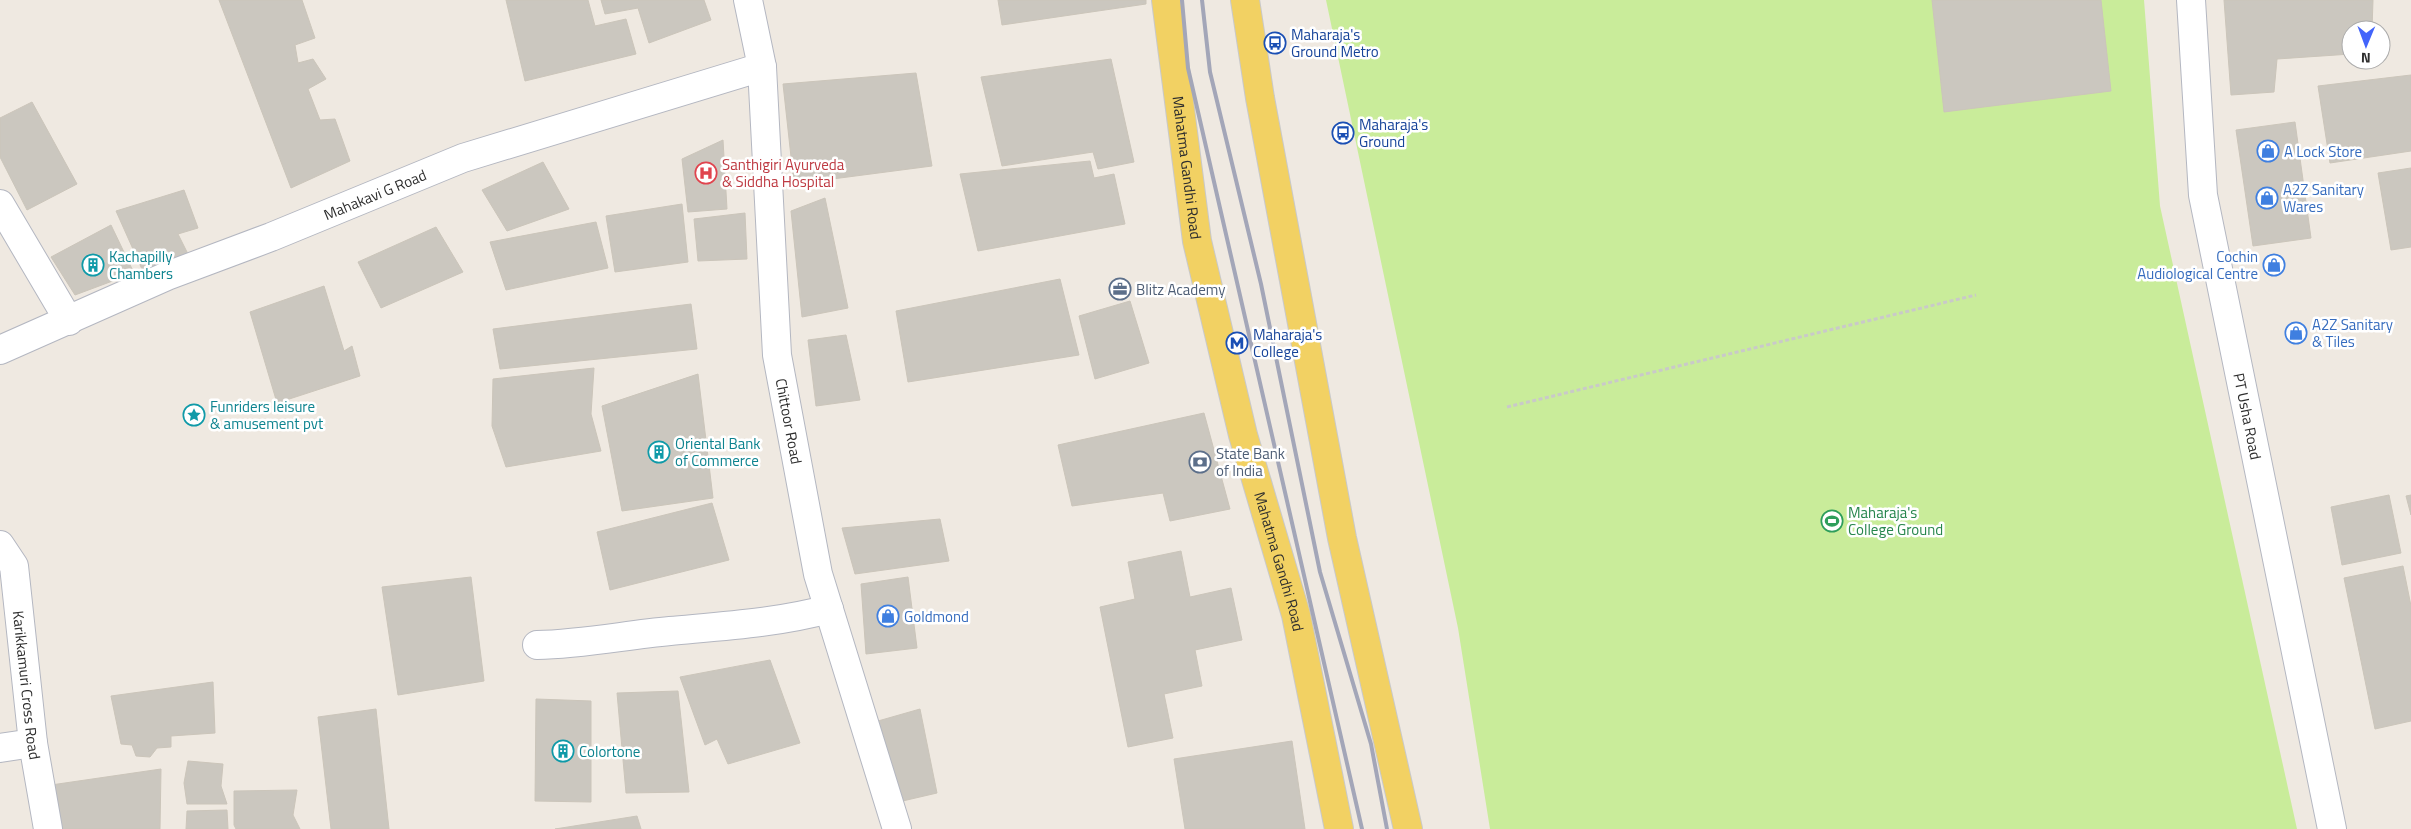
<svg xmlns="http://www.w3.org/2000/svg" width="2411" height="829" font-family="'Titillium Web',sans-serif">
  <rect width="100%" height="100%" fill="#efe9e1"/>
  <!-- pitch -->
  <polygon fill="#c9ec9a" points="1326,0 2144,0 2160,206 2297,829 1490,829 1458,628"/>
  <!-- building -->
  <g fill="#cbc7bf" stroke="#cbc5ba">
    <polygon points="219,0 302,0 315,38 295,45 298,63 313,59 326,79 308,89 320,120 335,119 350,161 291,188"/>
    <polygon points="506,0 588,0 595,26 626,19 636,54 525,81"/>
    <polygon points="601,0 704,0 711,20 649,43 638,8 605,14"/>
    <polygon points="998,0 1146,0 1146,4 1002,25"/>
    <polygon points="1932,0 2101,0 2111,91 1944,112"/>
    <polygon points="2224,0 2373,0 2372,30 2351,30 2351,54 2277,59 2274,92 2231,95"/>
    <polygon points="1111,59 1134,162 1098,169 1093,152 1002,166 981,77"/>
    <polygon points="916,73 932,166 794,184 783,84"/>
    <polygon points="2411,75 2411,151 2330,163 2318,86"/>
    <polygon points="32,102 77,184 27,210 0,157 0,118"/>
    <polygon points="2295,122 2311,238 2253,246 2236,130"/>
    <polygon points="723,140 727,209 688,212 682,159"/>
    <polygon points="1090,161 1094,178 1114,174 1125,224 978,251 960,174"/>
    <polygon points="543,162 569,209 507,231 482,190"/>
    <polygon points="2411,168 2411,247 2391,250 2378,173"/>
    <polygon points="184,190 198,228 178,234 190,258 145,276 116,211"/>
    <polygon points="825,198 848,308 802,317 791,211"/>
    <polygon points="682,204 688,262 615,272 606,216"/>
    <polygon points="745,213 747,259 698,261 694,219"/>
    <polygon points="596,222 608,268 506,290 490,242"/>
    <polygon points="111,225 134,273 75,295 51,257"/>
    <polygon points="436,227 463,272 381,308 358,262"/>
    <polygon points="1060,279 1079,355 908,382 896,311"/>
    <polygon points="324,286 344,351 352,346 360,376 277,403 250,312"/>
    <polygon points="1130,301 1149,363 1095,379 1079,316"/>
    <polygon points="691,304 697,349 500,369 493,329"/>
    <polygon points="846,335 860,400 816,406 808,340"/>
    <polygon points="594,368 591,414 601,451 506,467 492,426 493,379"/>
    <polygon points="698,374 713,498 622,511 602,406"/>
    <polygon points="1204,413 1230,509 1170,521 1163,493 1072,506 1058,445"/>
    <polygon points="2389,495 2401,553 2342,565 2331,507"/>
    <polygon points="2411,495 2411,515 2406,496"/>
    <polygon points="712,503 729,560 610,590 597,532"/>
    <polygon points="940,519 949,561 855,574 842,528"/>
    <polygon points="1181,551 1190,597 1231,588 1242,640 1195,650 1202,686 1164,694 1173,738 1128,747 1100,607 1135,599 1128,562"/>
    <polygon points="2403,566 2411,606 2411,721 2375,729 2344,578"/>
    <polygon points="471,577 484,681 398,695 382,587"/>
    <polygon points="908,577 917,648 866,654 861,584"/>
    <polygon points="770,660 800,743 728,764 717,739 705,745 680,677"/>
    <polygon points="213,682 215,733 171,736 171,747 157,748 150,757 136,756 132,745 121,744 111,696"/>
    <polygon points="678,691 689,792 626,793 617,693"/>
    <polygon points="536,699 591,701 591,802 535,801"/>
    <polygon points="376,709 389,829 331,829 318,717"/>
    <polygon points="920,709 937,793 894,803 871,723"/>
    <polygon points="1292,741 1305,829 1185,829 1174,759"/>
    <polygon points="188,761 223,764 221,786 227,804 187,804 184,783"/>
    <polygon points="161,769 160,829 57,829 51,785"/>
    <polygon points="297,790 293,815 300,829 236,829 234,825 234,791"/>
    <polygon points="227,810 228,829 186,829 187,811"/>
    <polygon points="637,816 641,829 555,829"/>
  </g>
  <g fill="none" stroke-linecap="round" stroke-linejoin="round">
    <!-- street casing -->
    <g stroke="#b4b7c1" stroke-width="30">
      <g id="street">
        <path id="s1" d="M 2191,0 L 2203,195 L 2332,829"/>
        <polyline points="0,204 69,321"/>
        <path id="s2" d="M 0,545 L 14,566 L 33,743 L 48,829"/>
        <path d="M 537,645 C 582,644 626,635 670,631 C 724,626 777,623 829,609"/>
        <polyline points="0,748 33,743"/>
      </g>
    </g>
    <!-- secondary casing -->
    <g stroke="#b4b7c1" stroke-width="30">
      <g id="secondary">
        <path id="s3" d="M 748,0 L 762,67 L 777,355 L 818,574 L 897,829"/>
        <path id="s4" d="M 0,350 L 167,276 L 271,237 L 463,158 L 762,67"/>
      </g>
    </g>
    <!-- primary casing -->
    <g stroke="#c9c9c9" stroke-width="30">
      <g id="primary">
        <path id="s5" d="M 1166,0 L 1197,241 L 1243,435 L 1296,615 L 1339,829"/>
        <polyline points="1245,0 1260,98 1342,538 1408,829"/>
      </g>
    </g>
    <!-- path -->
    <polyline stroke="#c9c9c9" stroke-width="3" stroke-dasharray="4 2.5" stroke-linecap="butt" points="1507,407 1976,295"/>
    <!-- street -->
    <use href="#street" stroke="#fff" stroke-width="28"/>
    <!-- secondary -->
    <use href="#secondary" stroke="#fff" stroke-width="28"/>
    <!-- primary -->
    <use href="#primary" stroke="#f2d163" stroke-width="28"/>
    <!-- rail -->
    <g stroke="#a3a6b8" stroke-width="4">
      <polyline points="1182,0 1188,68 1362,829"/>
      <polyline points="1202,0 1210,72 1261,284 1320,572 1371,744 1387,829"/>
    </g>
  </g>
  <!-- icons -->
  <defs>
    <g id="bus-ring" transform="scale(1.125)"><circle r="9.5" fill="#fff" stroke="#1a4fb4" stroke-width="1.5"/><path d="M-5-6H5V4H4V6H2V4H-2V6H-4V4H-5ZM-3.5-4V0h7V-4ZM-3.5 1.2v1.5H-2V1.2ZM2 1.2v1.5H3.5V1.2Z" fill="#1a4fb4"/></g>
    <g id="shop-ring" transform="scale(1.125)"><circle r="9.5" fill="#fff" stroke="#3f7fe0" stroke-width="1.5"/><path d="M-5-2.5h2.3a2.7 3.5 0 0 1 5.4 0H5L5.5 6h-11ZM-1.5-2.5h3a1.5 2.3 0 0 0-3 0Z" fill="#3f7fe0"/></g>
    <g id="hospital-ring" transform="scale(1.125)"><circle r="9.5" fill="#fff" stroke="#e0444e" stroke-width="1.5"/><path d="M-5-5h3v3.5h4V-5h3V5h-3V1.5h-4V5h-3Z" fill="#e0444e"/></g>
    <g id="building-ring" transform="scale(1.125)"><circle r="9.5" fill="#fff" stroke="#0f9aa8" stroke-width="1.5"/><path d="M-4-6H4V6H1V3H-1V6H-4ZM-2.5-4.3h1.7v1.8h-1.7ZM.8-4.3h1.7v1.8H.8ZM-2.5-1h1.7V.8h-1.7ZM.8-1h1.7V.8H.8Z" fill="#0f9aa8"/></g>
    <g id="office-ring" transform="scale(1.125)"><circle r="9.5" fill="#fff" stroke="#5c6f8a" stroke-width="1.5"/><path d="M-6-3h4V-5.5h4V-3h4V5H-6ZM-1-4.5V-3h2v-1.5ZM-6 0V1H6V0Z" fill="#5c6f8a"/></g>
    <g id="metro-ring" transform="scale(1.125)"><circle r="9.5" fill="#fff" stroke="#1a4fb4" stroke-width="1.5"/><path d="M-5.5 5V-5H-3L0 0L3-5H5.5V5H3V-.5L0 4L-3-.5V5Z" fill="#1a4fb4"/></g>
    <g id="sight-ring" transform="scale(1.125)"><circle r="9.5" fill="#fff" stroke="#0f9aa8" stroke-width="1.5"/><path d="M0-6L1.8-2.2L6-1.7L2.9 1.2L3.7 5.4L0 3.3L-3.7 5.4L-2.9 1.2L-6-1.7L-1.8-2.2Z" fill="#0f9aa8"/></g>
    <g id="bank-ring" transform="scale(1.125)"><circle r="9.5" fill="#fff" stroke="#5c6f8a" stroke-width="1.5"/><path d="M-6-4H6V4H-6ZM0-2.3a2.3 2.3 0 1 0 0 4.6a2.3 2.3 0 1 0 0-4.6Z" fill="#5c6f8a"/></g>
    <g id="stadium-ring" transform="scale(1.125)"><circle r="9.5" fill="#fff" stroke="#2e9e5b" stroke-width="1.5"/><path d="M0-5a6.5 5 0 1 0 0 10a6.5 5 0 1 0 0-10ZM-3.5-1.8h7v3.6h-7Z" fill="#2e9e5b"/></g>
  </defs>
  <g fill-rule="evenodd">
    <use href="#bus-ring" x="1275" y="43"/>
    <use href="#bus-ring" x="1343" y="133"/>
    <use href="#shop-ring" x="2268" y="151"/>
    <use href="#hospital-ring" x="706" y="173"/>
    <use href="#shop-ring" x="2267" y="198"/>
    <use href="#building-ring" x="93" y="265"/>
    <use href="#shop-ring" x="2274" y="265"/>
    <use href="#office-ring" x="1120" y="289"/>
    <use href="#shop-ring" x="2296" y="333"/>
    <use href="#metro-ring" x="1237" y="343"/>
    <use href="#sight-ring" x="194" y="415"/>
    <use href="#building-ring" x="659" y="452"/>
    <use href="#bank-ring" x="1200" y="462"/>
    <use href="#stadium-ring" x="1832" y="521"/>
    <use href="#shop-ring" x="888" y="616"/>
    <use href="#building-ring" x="563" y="751"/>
  </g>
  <g text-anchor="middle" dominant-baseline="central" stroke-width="5" stroke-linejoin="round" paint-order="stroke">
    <!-- transit labels -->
    <g font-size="15" fill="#164399" stroke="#fff" text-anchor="start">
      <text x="1291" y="34">Maharaja's<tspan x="1291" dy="17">Ground Metro</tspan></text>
      <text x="1359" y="124">Maharaja's<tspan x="1359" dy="17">Ground</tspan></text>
      <text x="1253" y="334">Maharaja's<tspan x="1253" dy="17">College</tspan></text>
    </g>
    <!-- shop labels -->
    <g font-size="15" fill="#366cbe" stroke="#fff" text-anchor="start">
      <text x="2284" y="151">A Lock Store</text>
      <text x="2283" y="189">A2Z Sanitary<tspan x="2283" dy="17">Wares</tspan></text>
      <text x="2258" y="256" text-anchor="end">Cochin<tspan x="2258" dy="17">Audiological Centre</tspan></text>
      <text x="2312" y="324">A2Z Sanitary<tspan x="2312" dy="17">&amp; Tiles</tspan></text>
      <text x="904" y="616">Goldmond</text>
    </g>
    <!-- health labels -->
    <g font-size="15" fill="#be3a42" stroke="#fff" text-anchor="start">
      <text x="722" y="164">Santhigiri Ayurveda<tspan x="722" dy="17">&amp; Siddha Hospital</tspan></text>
    </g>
    <!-- street labels -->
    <g font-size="15" fill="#2e2e2e" stroke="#fff">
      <text stroke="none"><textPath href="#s5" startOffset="169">Mahatma Gandhi Road</textPath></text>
      <text stroke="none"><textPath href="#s4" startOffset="406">Mahakavi G Road</textPath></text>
      <text stroke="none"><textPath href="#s1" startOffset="421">PT Usha Road</textPath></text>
      <text stroke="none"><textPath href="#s3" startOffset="424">Chittoor Road</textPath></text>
      <text stroke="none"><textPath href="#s5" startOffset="574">Mahatma Gandhi Road</textPath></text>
      <text stroke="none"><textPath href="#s2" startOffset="145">Karikkamuri Cross Road</textPath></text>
    </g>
    <!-- culture labels -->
    <g font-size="15" fill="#0d838f" stroke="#fff" text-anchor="start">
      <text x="109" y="256">Kachapilly<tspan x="109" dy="17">Chambers</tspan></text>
      <text x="210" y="406">Funriders leisure<tspan x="210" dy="17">&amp; amusement pvt</tspan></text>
      <text x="675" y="443">Oriental Bank<tspan x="675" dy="17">of Commerce</tspan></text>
      <text x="579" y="751">Colortone</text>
    </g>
    <!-- service labels -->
    <g font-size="15" fill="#4e5e75" stroke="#fff" text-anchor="start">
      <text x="1136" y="289">Blitz Academy</text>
      <text x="1216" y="453">State Bank<tspan x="1216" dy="17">of India</tspan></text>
    </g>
    <!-- leisure labels -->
    <g font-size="15" fill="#27864d" stroke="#fff" text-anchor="start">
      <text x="1848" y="512">Maharaja's<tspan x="1848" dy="17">College Ground</tspan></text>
    </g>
  </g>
  <!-- north arrow -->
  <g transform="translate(2366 45) rotate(181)"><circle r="24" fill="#ffffff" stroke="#ababab"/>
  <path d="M0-4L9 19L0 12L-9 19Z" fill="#4264fb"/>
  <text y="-8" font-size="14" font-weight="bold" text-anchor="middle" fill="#2e2e2e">N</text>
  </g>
</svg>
